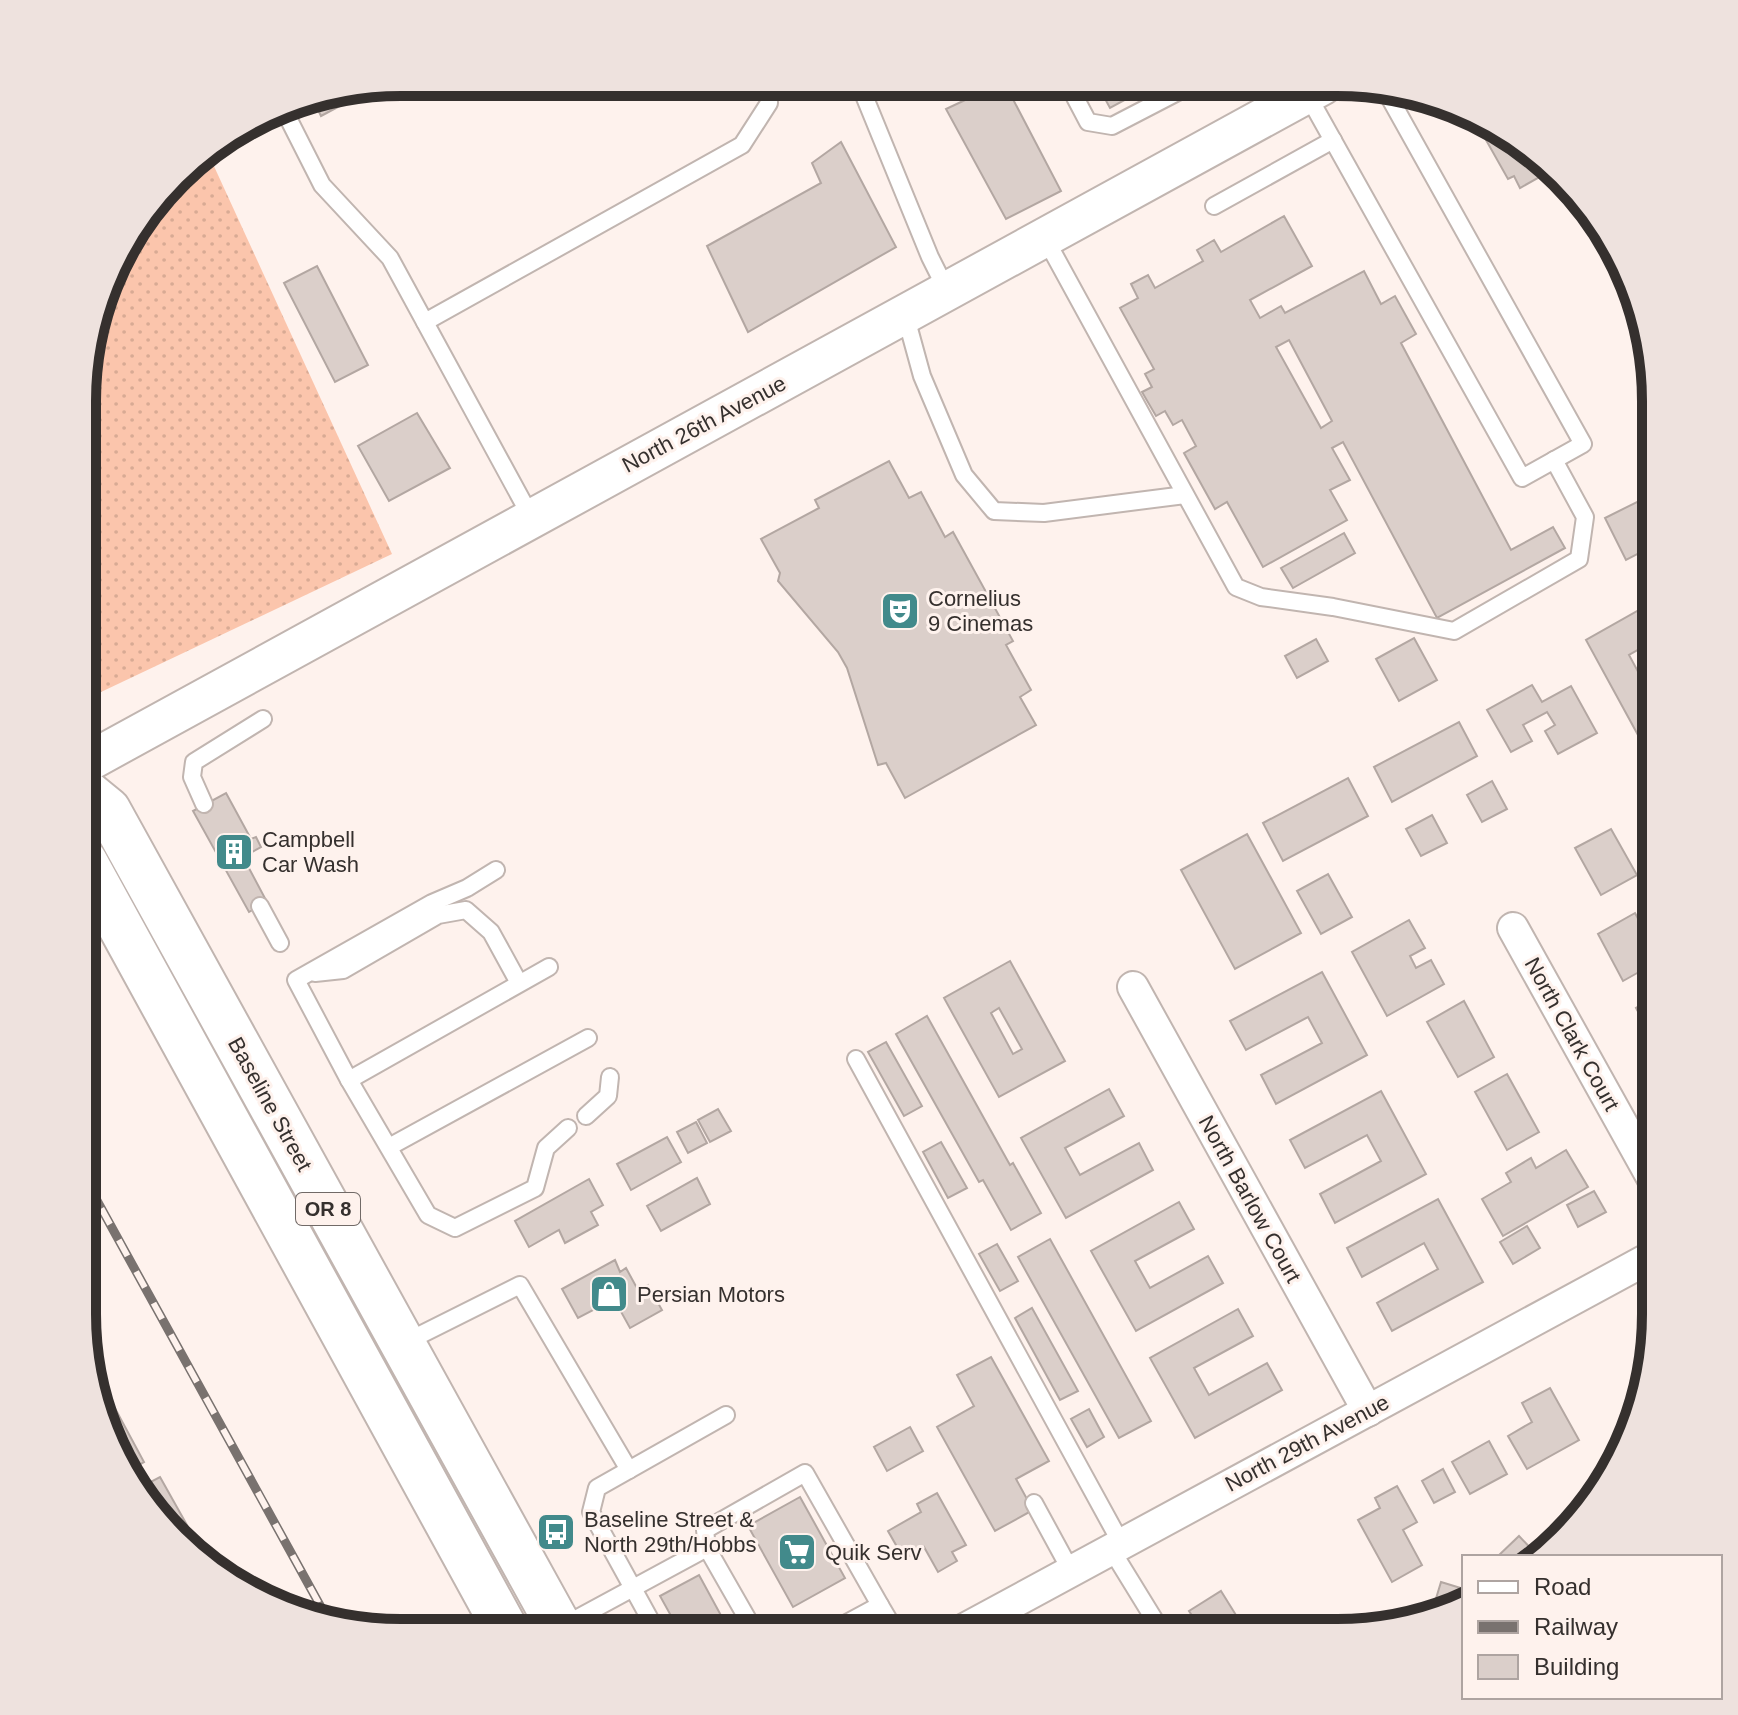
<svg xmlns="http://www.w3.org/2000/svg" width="1738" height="1715" font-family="Arial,sans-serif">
  <defs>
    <pattern id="grass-dots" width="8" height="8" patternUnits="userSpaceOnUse" patternTransform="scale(2)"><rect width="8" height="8" fill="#fbc5ac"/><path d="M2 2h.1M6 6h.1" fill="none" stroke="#d8aa94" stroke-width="1.8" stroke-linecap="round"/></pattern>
  </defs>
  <rect width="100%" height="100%" fill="#fef2ed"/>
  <!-- grass -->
  <polygon fill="url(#grass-dots)" points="207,151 392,554 101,692 86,684 88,339 125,241 191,161"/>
  <!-- building -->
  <g fill="#dbcfca" stroke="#b3a7a2" stroke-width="2" fill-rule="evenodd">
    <polygon points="999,84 1005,84 1061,191 1006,219 946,109"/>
    <polygon points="1097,84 1154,84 1110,108"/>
    <polygon points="377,86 321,116 312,97"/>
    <polygon points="1473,117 1496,124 1550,171 1520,188 1514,176 1508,179"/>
    <polygon points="841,142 896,247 748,332 707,246 821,183 812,163"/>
    <path d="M 1284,216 L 1312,266 L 1250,300 L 1260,318 L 1281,306 L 1285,313 L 1364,271 L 1381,304 L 1395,296 L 1416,334 L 1401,343 L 1511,550 L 1553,527 L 1565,548 L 1437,618 L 1343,442 L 1332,448 L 1350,480 L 1330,490 L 1347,520 L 1263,567 L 1227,502 L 1215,509 L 1184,453 L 1196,446 L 1182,420 L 1173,425 L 1165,411 L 1156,416 L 1142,392 L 1152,387 L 1145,374 L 1154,369 L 1120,308 L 1138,298 L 1131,284 L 1148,275 L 1155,288 L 1203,261 L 1197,250 L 1214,240 L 1221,252 ZM 1289,340 L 1332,421 L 1321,428 L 1276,347 Z"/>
    <polygon points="317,266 368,365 335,382 284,283"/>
    <polygon points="417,413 450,468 389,501 358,446"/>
    <polygon points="889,461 909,498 921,492 945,537 953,532 1013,641 1006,645 1031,690 1020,697 1036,725 905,798 886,763 878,765 847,668 838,652 778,581 780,573 761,539 819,508 815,500"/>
    <polygon points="1645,498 1655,519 1655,545 1626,560 1605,518"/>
    <polygon points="1344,533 1355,553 1293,588 1281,568"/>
    <polygon points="1655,601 1655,649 1652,642 1629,655 1655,703 1655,739 1644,746 1586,640"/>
    <polygon points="1414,638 1437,680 1399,701 1376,659"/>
    <polygon points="1316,639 1328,661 1297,678 1285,656"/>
    <polygon points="1532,685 1542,702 1571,686 1597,733 1558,754 1545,731 1555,725 1547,712 1523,725 1532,741 1511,752 1487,710"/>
    <polygon points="1459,722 1477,756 1392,802 1374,767"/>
    <polygon points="1348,778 1368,816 1283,861 1263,823"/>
    <polygon points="1492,781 1507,809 1482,822 1467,795"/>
    <polygon points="226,793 251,839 256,837 261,847 243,857 267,902 249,912 193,811"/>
    <polygon points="1432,815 1447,843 1421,856 1406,829"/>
    <polygon points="1611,829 1637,875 1601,895 1575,848"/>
    <polygon points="1247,834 1301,933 1235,969 1181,870"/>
    <polygon points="1328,874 1352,917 1321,934 1297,891"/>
    <polygon points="1635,913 1655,950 1655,963 1623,981 1598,934"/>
    <polygon points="1409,920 1425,948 1410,956 1416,968 1431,960 1444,984 1387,1016 1352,952"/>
    <path d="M 1010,961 L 1065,1061 L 999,1097 L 944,998 ZM 999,1008 L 1022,1049 L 1013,1054 L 991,1013 Z"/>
    <polygon points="1322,972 1367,1055 1276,1104 1261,1075 1322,1043 1308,1017 1246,1050 1230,1021"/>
    <polygon points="1655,997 1655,1043 1636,1008"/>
    <polygon points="1464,1001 1494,1057 1458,1077 1427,1022"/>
    <polygon points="927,1016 1010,1165 1013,1163 1041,1213 1011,1230 983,1180 979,1182 896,1034"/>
    <polygon points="886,1042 922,1106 904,1116 868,1052"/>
    <polygon points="1507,1074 1539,1132 1507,1150 1475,1092"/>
    <polygon points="1109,1089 1124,1116 1065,1148 1080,1175 1139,1143 1153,1170 1066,1218 1021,1138"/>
    <polygon points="1381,1091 1426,1174 1335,1223 1320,1194 1381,1161 1367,1135 1305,1168 1290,1140"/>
    <polygon points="718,1109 731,1131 710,1142 698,1120"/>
    <polygon points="696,1122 707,1143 688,1153 677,1132"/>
    <polygon points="667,1137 681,1162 631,1190 617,1164"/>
    <polygon points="941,1142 967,1188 948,1198 923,1152"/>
    <polygon points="1566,1150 1588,1187 1503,1236 1482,1199 1511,1182 1506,1173 1531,1158 1536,1168"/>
    <polygon points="697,1178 710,1204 661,1231 647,1206"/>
    <polygon points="589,1179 603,1205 591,1212 598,1225 565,1243 559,1230 529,1247 515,1221"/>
    <polygon points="1594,1191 1606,1212 1578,1227 1567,1205"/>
    <polygon points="1438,1199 1483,1282 1392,1331 1377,1303 1438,1269 1424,1243 1362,1277 1347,1248"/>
    <polygon points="1179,1202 1194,1229 1135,1261 1150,1288 1208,1256 1223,1283 1136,1331 1091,1251"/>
    <polygon points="1527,1226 1540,1248 1513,1264 1500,1242"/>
    <polygon points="1050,1239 1151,1421 1119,1438 1018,1257"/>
    <polygon points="997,1244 1018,1281 1000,1291 979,1254"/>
    <polygon points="615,1260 620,1272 626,1268 638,1290 648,1285 662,1310 630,1328 614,1299 578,1318 562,1289"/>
    <polygon points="1032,1308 1078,1391 1060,1400 1015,1318"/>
    <polygon points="1238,1309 1253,1336 1194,1368 1209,1395 1267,1363 1282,1390 1195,1438 1150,1358"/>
    <polygon points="991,1357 1049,1461 1016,1479 1033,1510 995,1531 937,1427 974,1406 957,1375"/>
    <polygon points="88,1362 101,1385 93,1389"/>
    <polygon points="1550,1388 1579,1440 1527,1469 1508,1436 1532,1422 1522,1403"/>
    <polygon points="110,1399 144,1462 128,1471 99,1417 97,1407"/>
    <polygon points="1089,1409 1104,1437 1087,1447 1071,1419"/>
    <polygon points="910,1427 923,1451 887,1471 874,1447"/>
    <polygon points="1489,1441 1507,1474 1470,1494 1452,1462"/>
    <polygon points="1443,1469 1455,1492 1434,1503 1422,1481"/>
    <polygon points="160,1477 192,1534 185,1538 148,1508 137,1489"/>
    <polygon points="1397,1486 1417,1522 1403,1530 1422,1565 1392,1582 1358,1520 1380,1508 1375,1498"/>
    <polygon points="937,1493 966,1545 952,1552 957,1561 938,1572 924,1547 904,1559 888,1531 921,1512 917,1504"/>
    <polygon points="800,1497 845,1578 793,1607 748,1526"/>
    <polygon points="1519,1536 1539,1557 1497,1557"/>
    <polygon points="699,1575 730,1632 680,1632 660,1596"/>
    <polygon points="1441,1582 1464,1589 1464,1603 1437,1617 1431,1615"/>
    <polygon points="1221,1591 1244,1628 1251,1624 1256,1631 1203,1632 1189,1611"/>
  </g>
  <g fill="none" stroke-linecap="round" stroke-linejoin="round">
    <!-- service casing -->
    <g stroke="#c1b5b0" stroke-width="20">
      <g id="service">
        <polyline points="853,83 863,93 930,257 947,291"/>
        <polyline points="1068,84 1088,122 1112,126 1193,84"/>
        <polyline points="1307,94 1522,478 1583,444 1383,86"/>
        <polyline points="283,108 322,185 390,258 531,517"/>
        <polyline points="1214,206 1333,140"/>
        <polyline points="1045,238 1236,587 1261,597 1333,607 1454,631 1579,559 1585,517 1554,460"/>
        <polyline points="905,314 922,376 964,475 994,511 1044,513 1185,495"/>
        <polyline points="425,322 742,145 769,103 768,83"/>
        <polyline points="204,804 192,777 194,762 263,719"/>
        <polyline points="496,870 467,888 432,903 296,980 349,1080 428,1215 455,1228 535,1188 546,1148 568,1128"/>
        <polyline points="260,906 280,943"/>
        <polyline points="315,973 343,970 438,915 466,910 491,932 519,983"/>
        <polyline points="856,1059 1121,1543"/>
        <polyline points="349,1080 549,967"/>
        <polyline points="586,1116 608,1096 610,1077"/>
        <polyline points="389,1147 588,1038"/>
        <polyline points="404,1343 520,1285 629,1470"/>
        <polyline points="1034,1503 1071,1571"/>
        <polyline points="707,1548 705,1530 805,1473 880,1605 830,1632"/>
        <polyline points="1111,1549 1162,1632"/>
        <polyline points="880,1605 896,1632"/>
        <polyline points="561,1627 707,1548 755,1632"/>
        <polyline points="657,1632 591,1512 597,1488 726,1415"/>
      </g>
    </g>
    <!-- minor casing -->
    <g stroke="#c1b5b0" stroke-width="34">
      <g id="minor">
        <polyline points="1513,928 1655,1183"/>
        <polyline points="1133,987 1368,1411"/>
        <polyline points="959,1632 1655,1255"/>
      </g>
    </g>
    <!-- tertiary casing -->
    <g stroke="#c1b5b0" stroke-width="42">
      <polyline id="tertiary" points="86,763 1323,85"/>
    </g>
    <!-- trunk casing -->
    <g stroke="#c1b5b0" stroke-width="48">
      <g id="trunk">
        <polyline points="86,792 108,810 562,1632"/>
        <polyline points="85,862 507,1632"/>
      </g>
    </g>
    <!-- service -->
    <use href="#service" stroke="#fff" stroke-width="16"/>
    <!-- minor -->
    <use href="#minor" stroke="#fff" stroke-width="30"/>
    <!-- tertiary -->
    <use href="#tertiary" stroke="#fff" stroke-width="38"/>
    <!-- trunk -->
    <use href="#trunk" stroke="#fff" stroke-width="44"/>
    <!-- rail casing -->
    <g stroke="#79726f" stroke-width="9">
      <polyline id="rail" points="84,1177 327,1618"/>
    </g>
    <!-- rail -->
    <use href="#rail" stroke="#fef2ed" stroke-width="6" stroke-dasharray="18" stroke-linecap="butt"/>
  </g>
  <!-- icons -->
  <defs>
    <g id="theatre-square" transform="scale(2)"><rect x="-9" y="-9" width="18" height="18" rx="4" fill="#428a8b" stroke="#fef2ed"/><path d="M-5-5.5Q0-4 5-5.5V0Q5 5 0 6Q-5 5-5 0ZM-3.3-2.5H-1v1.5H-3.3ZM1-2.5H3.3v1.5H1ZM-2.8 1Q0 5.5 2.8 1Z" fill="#fff"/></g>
    <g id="building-square" transform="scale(2)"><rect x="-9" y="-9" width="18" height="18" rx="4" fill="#428a8b" stroke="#fef2ed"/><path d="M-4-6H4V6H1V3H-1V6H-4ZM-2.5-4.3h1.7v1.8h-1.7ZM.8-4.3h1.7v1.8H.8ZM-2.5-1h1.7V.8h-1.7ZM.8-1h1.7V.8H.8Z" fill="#fff"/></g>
    <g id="shop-square" transform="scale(2)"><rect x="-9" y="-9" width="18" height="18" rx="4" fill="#428a8b" stroke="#fef2ed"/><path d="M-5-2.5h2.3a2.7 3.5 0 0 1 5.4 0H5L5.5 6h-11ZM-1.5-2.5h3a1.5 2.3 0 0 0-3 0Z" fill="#fff"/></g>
    <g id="bus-square" transform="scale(2)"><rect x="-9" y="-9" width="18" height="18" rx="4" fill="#428a8b" stroke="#fef2ed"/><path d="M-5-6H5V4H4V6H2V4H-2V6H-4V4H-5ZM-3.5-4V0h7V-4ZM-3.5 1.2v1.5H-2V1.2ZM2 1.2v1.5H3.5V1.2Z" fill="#fff"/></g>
    <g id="supermarket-square" transform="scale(2)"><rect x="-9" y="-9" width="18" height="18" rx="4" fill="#428a8b" stroke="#fef2ed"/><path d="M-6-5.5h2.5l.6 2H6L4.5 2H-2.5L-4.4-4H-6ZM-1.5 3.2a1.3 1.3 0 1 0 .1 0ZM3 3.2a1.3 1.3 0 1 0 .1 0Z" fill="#fff"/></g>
  </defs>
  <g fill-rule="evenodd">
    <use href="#theatre-square" x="900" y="611"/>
    <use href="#building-square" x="234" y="852"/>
    <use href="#shop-square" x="609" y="1294"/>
    <use href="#bus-square" x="556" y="1532"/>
    <use href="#supermarket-square" x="797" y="1552"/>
  </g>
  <g text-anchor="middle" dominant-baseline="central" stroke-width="6" stroke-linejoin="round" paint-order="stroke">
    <!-- shield labels -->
    <rect fill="#fef2ed" stroke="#716a67" stroke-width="2" x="296" y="1193" width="64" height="32" rx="6"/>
    <g font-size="20" font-weight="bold" fill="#35302e">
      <text x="328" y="1209">OR 8</text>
    </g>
    <!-- street labels -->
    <g font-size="22" fill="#35302e" stroke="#fef2ed">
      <text transform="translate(704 424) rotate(-28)">North 26th Avenue</text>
      <text transform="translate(1572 1034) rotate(61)">North Clark Court</text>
      <text transform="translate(270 1104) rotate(61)">Baseline Street</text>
      <text transform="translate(1250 1199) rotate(61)">North Barlow Court</text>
      <text transform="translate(1307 1443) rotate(-28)">North 29th Avenue</text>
    </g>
    <!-- poi labels -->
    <g font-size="22" fill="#35302e" stroke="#fef2ed" text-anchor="start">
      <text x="928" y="598">Cornelius<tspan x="928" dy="25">9 Cinemas</tspan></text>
      <text x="262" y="839">Campbell<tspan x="262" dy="25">Car Wash</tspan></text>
      <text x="637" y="1294">Persian Motors</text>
      <text x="584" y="1519">Baseline Street &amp;<tspan x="584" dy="25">North 29th/Hobbs</tspan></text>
      <text x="825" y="1552">Quik Serv</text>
    </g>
  </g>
  <!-- crop -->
  <path d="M0 0H1738V1715H0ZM401 96H1337A305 305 0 0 1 1642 401V1314A305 305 0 0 1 1337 1619H401A305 305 0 0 1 96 1314V401A305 305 0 0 1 401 96Z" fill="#eee2de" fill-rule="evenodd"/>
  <path fill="none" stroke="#35302e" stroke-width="10" d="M401 96H1337A305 305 0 0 1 1642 401V1314A305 305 0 0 1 1337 1619H401A305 305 0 0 1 96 1314V401A305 305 0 0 1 401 96Z"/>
  <!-- legend -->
  <rect x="1462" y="1555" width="260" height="144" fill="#fef2ed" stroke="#aea4a1" stroke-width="2"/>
  <rect x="1478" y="1581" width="40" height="12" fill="#ffffff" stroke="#aea4a1" stroke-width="2"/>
  <text x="1534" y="1595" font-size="24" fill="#35302e">Road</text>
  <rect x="1478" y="1621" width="40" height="12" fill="#79726f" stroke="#aea4a1" stroke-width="2"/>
  <text x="1534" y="1635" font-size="24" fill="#35302e">Railway</text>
  <rect x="1478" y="1655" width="40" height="24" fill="#dbcfca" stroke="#aea4a1" stroke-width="2"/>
  <text x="1534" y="1675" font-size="24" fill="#35302e">Building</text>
</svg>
